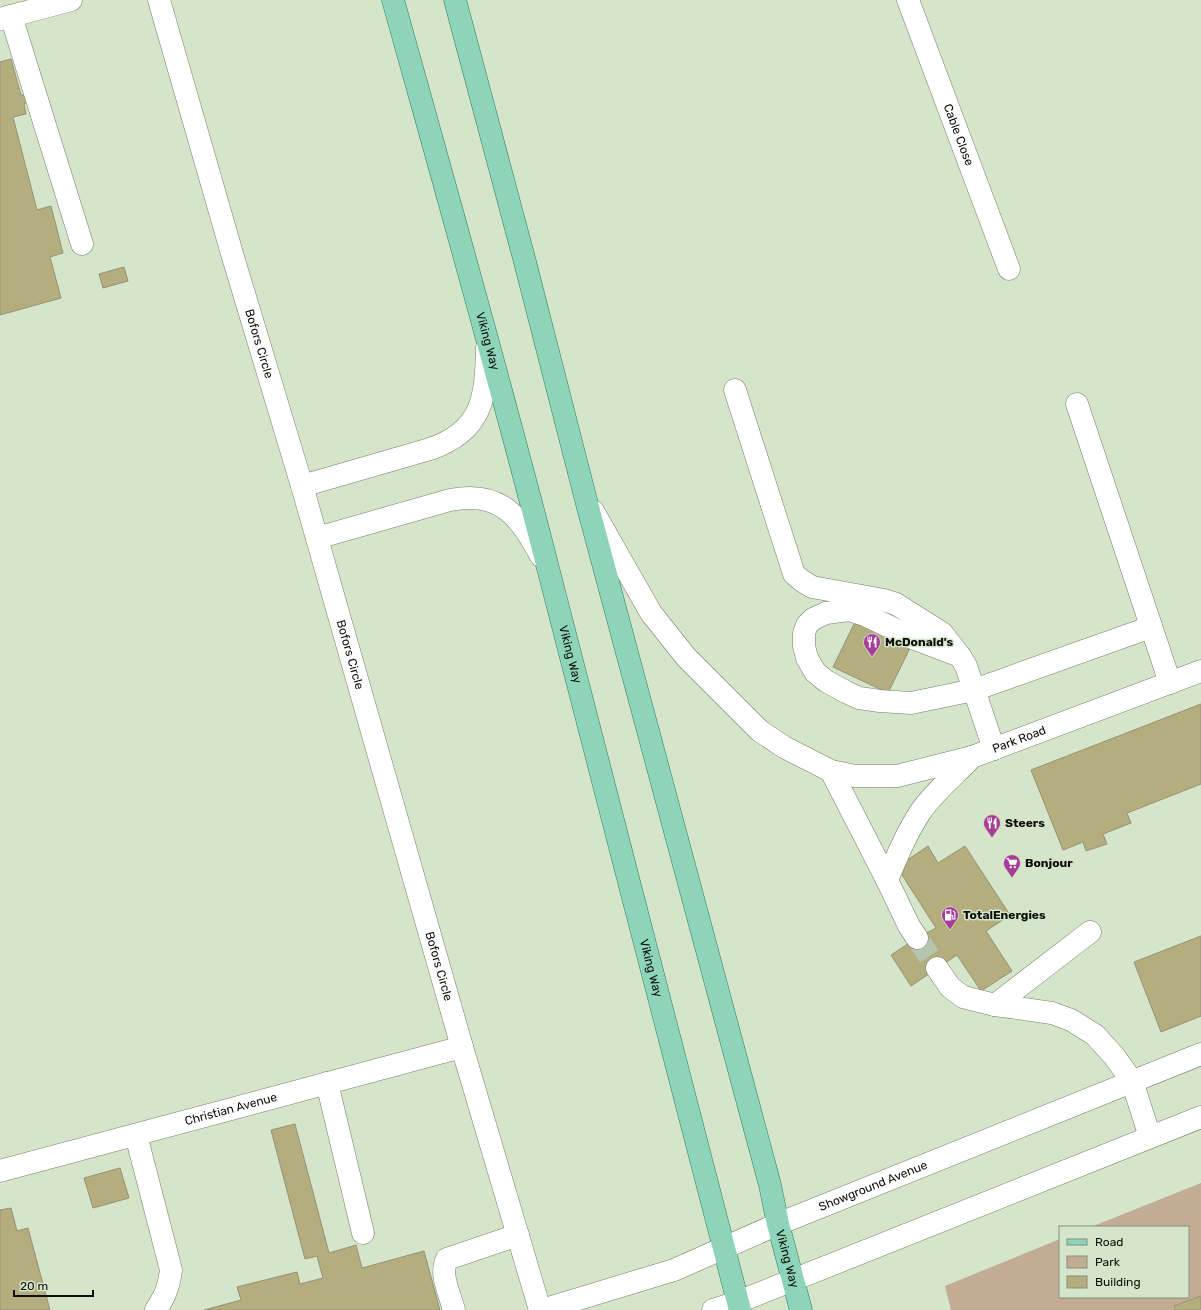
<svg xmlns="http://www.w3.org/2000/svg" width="1201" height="1310" font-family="Rubik,sans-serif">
  <rect width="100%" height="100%" fill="#d4e5ca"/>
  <!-- green -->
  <polygon fill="#c2ac93" points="1201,1183 1201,1310 951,1310 945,1286 1060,1239 1060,1297 1188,1297 1188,1227 1091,1227"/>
  <!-- building -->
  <g fill="#b4ad7e" stroke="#959276">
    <polygon points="11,59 21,95 24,95 27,103 24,104 26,114 13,117 37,210 51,206 63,253 50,257 61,298 0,315 0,62"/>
    <polygon points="124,267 128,281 103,288 99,274"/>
    <polygon points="856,620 911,646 888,693 833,667"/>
    <polygon points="1201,704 1201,784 1127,813 1131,823 1103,834 1107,844 1086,851 1083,842 1063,850 1031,770"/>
    <polygon points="928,846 938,863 965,846 1010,915 986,931 1012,971 981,991 957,955 911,986 891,955 917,938 936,928 897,867"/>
    <polygon points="1201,936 1201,1016 1161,1032 1134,962"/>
    <polygon points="295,1124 329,1253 356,1245 362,1268 424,1251 440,1310 204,1310 241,1300 237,1287 297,1272 300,1284 323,1278 317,1256 305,1259 271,1130"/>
    <polygon points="120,1168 129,1198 93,1208 84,1178"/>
    <polygon points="11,1208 17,1231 28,1228 50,1310 0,1310 0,1210"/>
    <polygon points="1201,1296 1201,1310 1175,1310 1174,1306"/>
  </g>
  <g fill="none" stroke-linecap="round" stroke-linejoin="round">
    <!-- minor-tunnel -->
    <polyline stroke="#b6c5ad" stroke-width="22" stroke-dasharray="22 11" stroke-linecap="butt" points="917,938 937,968"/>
    <!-- minor casing -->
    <g stroke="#718068" stroke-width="23">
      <g id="minor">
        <path id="s1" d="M 159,0 L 233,257 L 302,486 L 462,1047 L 540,1310"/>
        <path id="s2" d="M 908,0 L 1009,269"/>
        <polyline points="11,16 82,244"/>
        <polyline points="0,19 71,0"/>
        <polyline points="735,390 794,574 801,580 812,587 884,600 896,604 942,633 960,656 966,666 994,749"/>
        <polyline points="1077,404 1170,683"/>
        <path d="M 302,486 L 430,449 C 483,431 486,397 487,348"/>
        <path id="s3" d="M 593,511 L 651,613 L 686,657 L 760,731 L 784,747 L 831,771 L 855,776 L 897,776 L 972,757 L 1201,671"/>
        <path d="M 317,538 L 450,500 C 501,490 519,516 541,556"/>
        <polyline points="960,656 915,639 865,615 849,610 826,613 813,619 807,625 804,633 804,646 807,658 815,672 826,681 846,692 859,698 880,701 911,703 974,690 1151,627"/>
        <polyline points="831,771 887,880 909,926 917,938"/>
        <path d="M 887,880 C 897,856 907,832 921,811 C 935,791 955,775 972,757"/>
        <polyline points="937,968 950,987 963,997 995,1005 1052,1013 1071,1020 1095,1035 1114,1056 1132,1081 1150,1137"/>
        <polyline points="995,1005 1090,932"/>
        <polyline points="327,1083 363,1233"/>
        <path d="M 136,1135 L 171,1270 C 169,1287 165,1296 156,1310"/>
        <path id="s4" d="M 0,1171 L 462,1047"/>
        <path d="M 454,1310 C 450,1294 439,1274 447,1259 L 518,1235"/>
        <path id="s5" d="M 542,1310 L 674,1270 L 778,1224 L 1201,1054"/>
        <polyline points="713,1310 738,1302 1201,1117"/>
      </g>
    </g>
    <!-- major casing -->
    <g stroke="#2d7c5e" stroke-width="23">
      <g id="major">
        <path id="s6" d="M 393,0 C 446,190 500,380 549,572 C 613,818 675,1064 740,1310"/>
        <path id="s7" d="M 455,0 L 525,262 L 586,500 L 770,1185 L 778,1224 L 801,1310"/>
      </g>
    </g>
    <!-- minor -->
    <use href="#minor" stroke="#fff" stroke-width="22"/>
    <!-- major -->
    <use href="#major" stroke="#8dd4bb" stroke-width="22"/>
  </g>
  <!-- icons -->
  <defs>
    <g id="restaurant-pin" transform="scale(0.9)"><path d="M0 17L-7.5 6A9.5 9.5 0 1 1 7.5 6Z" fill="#aa3c99" stroke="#d4e5ca"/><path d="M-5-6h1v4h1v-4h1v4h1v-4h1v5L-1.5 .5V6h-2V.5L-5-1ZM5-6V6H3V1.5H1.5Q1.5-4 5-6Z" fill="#fff"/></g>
    <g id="supermarket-pin" transform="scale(0.9)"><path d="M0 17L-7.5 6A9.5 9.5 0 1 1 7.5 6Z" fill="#aa3c99" stroke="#d4e5ca"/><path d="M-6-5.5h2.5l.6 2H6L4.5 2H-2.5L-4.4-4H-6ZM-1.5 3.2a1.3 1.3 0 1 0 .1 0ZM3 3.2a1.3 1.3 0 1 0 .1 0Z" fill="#fff"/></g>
    <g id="fuel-pin" transform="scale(0.9)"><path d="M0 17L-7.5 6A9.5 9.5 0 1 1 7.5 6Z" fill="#aa3c99" stroke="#d4e5ca"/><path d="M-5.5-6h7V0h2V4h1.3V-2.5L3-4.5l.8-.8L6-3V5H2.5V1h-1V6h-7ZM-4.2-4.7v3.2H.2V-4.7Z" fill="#fff"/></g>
  </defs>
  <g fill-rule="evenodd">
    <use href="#restaurant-pin" x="872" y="642"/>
    <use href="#restaurant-pin" x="992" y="823"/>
    <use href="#supermarket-pin" x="1012" y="863"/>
    <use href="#fuel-pin" x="950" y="915"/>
  </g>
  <g text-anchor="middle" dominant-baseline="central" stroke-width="3" stroke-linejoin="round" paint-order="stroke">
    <!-- street labels -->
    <g font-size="12" fill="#090e06" stroke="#d4e5ca">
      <text stroke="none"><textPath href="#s2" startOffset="144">Cable Close</textPath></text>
      <text stroke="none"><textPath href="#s6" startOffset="354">Viking Way</textPath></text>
      <text stroke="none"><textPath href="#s1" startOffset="358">Bofors Circle</textPath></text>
      <text stroke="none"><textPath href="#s6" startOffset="678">Viking Way</textPath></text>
      <text stroke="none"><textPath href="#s1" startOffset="682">Bofors Circle</textPath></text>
      <text stroke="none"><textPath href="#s3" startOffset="554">Park Road</textPath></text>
      <text stroke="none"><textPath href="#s1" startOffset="1006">Bofors Circle</textPath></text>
      <text stroke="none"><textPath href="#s6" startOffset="1002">Viking Way</textPath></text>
      <text stroke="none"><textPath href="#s4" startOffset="239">Christian Avenue</textPath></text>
      <text stroke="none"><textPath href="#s5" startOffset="354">Showground Avenue</textPath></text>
      <text stroke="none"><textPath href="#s7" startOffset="1302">Viking Way</textPath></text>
    </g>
    <!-- poi labels -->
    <g font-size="12" font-weight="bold" fill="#090e06" stroke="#d4e5ca" text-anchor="start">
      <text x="885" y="642">McDonald's</text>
      <text x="1005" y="823">Steers</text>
      <text x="1025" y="863">Bonjour</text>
      <text x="963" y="915">TotalEnergies</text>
    </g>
  </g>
  <!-- legend -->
  <rect x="1059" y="1226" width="130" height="72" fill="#d4e5ca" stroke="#838f7c"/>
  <rect x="1067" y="1239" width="20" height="6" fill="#8dd4bb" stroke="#838f7c"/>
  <text x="1095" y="1246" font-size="12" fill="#090e06">Road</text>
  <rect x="1067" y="1256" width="20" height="12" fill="#c2ac93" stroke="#838f7c"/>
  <text x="1095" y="1266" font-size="12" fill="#090e06">Park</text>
  <rect x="1067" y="1276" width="20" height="12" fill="#b4ad7e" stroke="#838f7c"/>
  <text x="1095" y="1286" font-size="12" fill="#090e06">Building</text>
  <!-- scale -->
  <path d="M14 1290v6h79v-6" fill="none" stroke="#090e06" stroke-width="2"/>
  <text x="20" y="1290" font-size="12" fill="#090e06" stroke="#d4e5ca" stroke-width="3" paint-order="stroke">20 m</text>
</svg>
